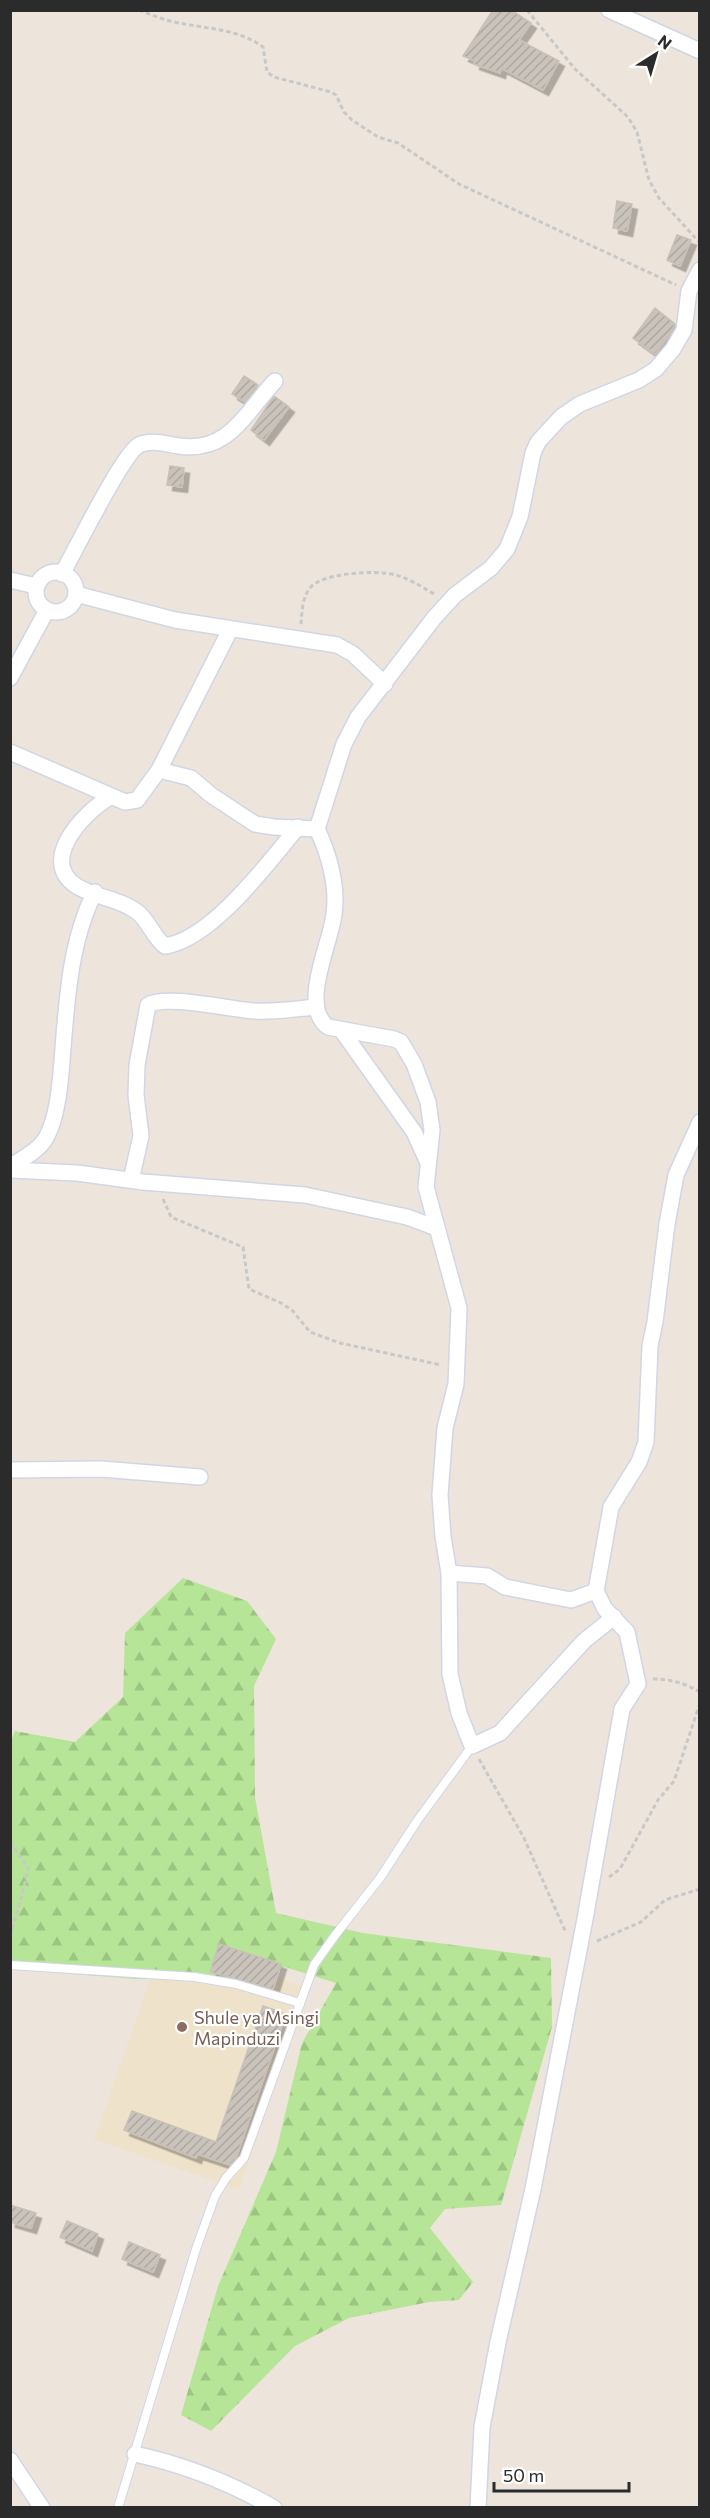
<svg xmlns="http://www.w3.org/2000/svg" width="710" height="2518" font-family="Commissioner,sans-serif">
  <defs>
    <pattern id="forest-firs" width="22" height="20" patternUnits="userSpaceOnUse" patternTransform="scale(1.5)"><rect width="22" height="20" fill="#b6e597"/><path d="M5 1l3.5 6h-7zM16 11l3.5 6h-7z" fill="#9dc582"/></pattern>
    <pattern id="building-hatch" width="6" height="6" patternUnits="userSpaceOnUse" patternTransform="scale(1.5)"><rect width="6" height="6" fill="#c9c3bb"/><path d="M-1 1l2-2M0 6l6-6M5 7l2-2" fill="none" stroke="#ada8a1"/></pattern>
    <filter id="shadow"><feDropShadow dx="5.5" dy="5.5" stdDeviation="0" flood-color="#0004"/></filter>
  </defs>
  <rect width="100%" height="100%" fill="#ede5dc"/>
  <!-- education -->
  <polygon fill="#efe2cb" points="165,1937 310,1989 239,2190 94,2139"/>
  <!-- forest -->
  <polygon fill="url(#forest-firs)" points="183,1578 247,1601 276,1639 254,1686 255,1797 276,1913 363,1933 551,1958 552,2027 501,2205 445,2209 430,2228 473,2282 459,2300 429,2302 349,2318 295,2346 211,2431 181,2415 218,2286 276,2152 302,2043 336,1983 285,1967 207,1979 136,1979 11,1969 10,1743 15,1731 75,1742 123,1697 125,1633"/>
  <!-- building -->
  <g fill="url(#building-hatch)" stroke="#c9c1b6" stroke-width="1.5" filter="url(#shadow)">
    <polygon points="493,10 511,10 531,23 519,40 559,61 543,90 501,68 500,73 474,64 475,61 463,56"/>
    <polygon points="617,201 632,204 627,231 613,228"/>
    <polygon points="677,235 691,240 680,266 667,260"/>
    <polygon points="655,308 675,324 670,334 655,354 633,338"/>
    <polygon points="244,376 258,385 245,402 232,394"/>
    <polygon points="274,396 289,407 264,440 251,430"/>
    <polygon points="170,466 184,468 182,487 167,485"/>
    <polygon points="219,1944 281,1964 273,1989 210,1972"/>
    <polygon points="263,2006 286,2014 236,2158 230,2165 197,2154 196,2158 124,2130 132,2111 216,2142"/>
    <polygon points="10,2205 36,2213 31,2228 10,2222"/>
    <polygon points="67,2221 98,2234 92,2251 60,2237"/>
    <polygon points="129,2242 160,2255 153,2272 122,2259"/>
  </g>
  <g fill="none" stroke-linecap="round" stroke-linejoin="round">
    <!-- service casing -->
    <g stroke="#d1d6e4" stroke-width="10">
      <g id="service">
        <polyline points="10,1965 195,1977 236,1984 300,2003"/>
        <polyline points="118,2508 196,2249 215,2196 226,2178 244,2158 314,1965 336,1934 380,1878 417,1821 472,1746"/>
      </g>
    </g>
    <!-- minor casing -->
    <g stroke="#d1d6e4" stroke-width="18">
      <g id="minor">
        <polyline points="609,10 700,51"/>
        <circle cx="56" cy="592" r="20"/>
        <path d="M 62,574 C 74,553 123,453 139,445 C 150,439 167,444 179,446 C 229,453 245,413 275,381"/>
        <polyline points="10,580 36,586"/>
        <polyline points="76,594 175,620 337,645 353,654 385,684"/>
        <polyline points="10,678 47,610"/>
        <path d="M 10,752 L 125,802 L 137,800 L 159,770 L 191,778 L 211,795 L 255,824 L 274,827 L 317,829 C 329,854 338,886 334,914 C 331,943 299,1006 328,1027 L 394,1039 L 401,1042 L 414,1064 L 428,1102 L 432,1130 L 426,1187 L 459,1308 L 456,1384 L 445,1428 L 440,1495 L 443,1537 L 449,1573 L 450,1674 L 459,1713 L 472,1746 L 500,1733 L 584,1641 L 614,1617"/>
        <polyline points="159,770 230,630"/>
        <path d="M 110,797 C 81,814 33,867 84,890 C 101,898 119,899 136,911 C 149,920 152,936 165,946 C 212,939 268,863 298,827"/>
        <polyline points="317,829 344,744 358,717 434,618 455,595 491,568 507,549 520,517 533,453 538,442 561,417 580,404 639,380 656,369 673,349 684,330 689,291 700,270"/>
        <polyline points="342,1031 414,1132 428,1163"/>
        <path d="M 10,1166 C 23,1159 39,1150 46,1138 C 59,1115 61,1074 63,1048 C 67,997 71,938 95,892"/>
        <polyline points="10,1170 77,1173 143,1182 305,1195 407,1217 437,1228"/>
        <path d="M 131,1180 L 141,1136 L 136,1095 L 137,1065 L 148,1005 C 165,994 232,1010 255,1011 C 275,1012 295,1009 316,1007"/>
        <polyline points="10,1470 101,1469 200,1477"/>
        <polyline points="449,1573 487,1576 505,1587 571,1600 596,1591"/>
        <path d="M 135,2454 C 185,2465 229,2482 274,2508"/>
        <polyline points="10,2460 42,2508"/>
        <polyline points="478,2508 482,2427 498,2342 533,2189 585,1919 622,1709 638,1684 627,1632 605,1609 596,1591 611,1507 639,1462 646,1442 650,1346 655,1322 667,1224 676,1175 700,1122"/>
      </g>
    </g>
    <!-- path -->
    <g stroke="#c8c8c8" stroke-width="3" stroke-dasharray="4.5 3" stroke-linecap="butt">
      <path d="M 139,10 C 149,14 159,18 170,21 C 201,29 236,27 263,47 L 267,72 L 274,77 L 331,92 L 336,95 L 344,112 L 352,120 L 378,137 L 398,143 L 459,184 L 676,285"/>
      <polyline points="527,10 575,69 628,117 637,132 649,180 659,198 700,243"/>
      <path d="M 301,624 C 302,613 302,598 310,588 C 323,572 377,570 396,575 C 410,579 422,587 434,594"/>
      <polyline points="163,1199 171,1217 243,1247 249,1289 281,1303 292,1310 310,1332 340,1343 441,1365"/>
      <path d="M 653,1679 C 671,1679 684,1683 700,1692"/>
      <polyline points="479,1759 524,1838 566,1933"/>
      <path d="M 10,1842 L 28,1868 C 24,1891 16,1914 10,1937"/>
      <polyline points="609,1877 620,1869 658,1800 674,1781 700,1703"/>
      <polyline points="597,1941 641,1922 665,1900 700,1889"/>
    </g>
    <!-- service -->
    <use href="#service" stroke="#fff" stroke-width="8"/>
    <!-- minor -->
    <use href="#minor" stroke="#fff" stroke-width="15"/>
  </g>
  <!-- markers -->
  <circle fill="#8d6e63" stroke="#fff" stroke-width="2" cx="182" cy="2027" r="6"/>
  <g text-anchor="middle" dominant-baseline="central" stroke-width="4.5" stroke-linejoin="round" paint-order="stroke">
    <!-- education labels -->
    <g font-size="18" fill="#785e54" stroke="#fff" text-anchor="start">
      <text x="194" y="2017">Shule ya Msingi<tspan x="194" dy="21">Mapinduzi</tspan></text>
    </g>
  </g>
  <!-- border -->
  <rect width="710" height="2518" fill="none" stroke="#2b2b2b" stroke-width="24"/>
  <!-- north arrow -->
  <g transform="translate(656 54) rotate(37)" stroke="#ffffff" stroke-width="4.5" paint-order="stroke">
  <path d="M0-4.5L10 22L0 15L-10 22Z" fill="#2b2b2b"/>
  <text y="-9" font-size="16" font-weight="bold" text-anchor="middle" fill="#2b2b2b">N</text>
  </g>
  <!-- scale -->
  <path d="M494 2482v9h135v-9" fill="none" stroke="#2b2b2b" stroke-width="3"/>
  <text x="503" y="2482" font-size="18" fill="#2b2b2b" stroke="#ffffff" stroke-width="4.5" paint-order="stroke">50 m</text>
</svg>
